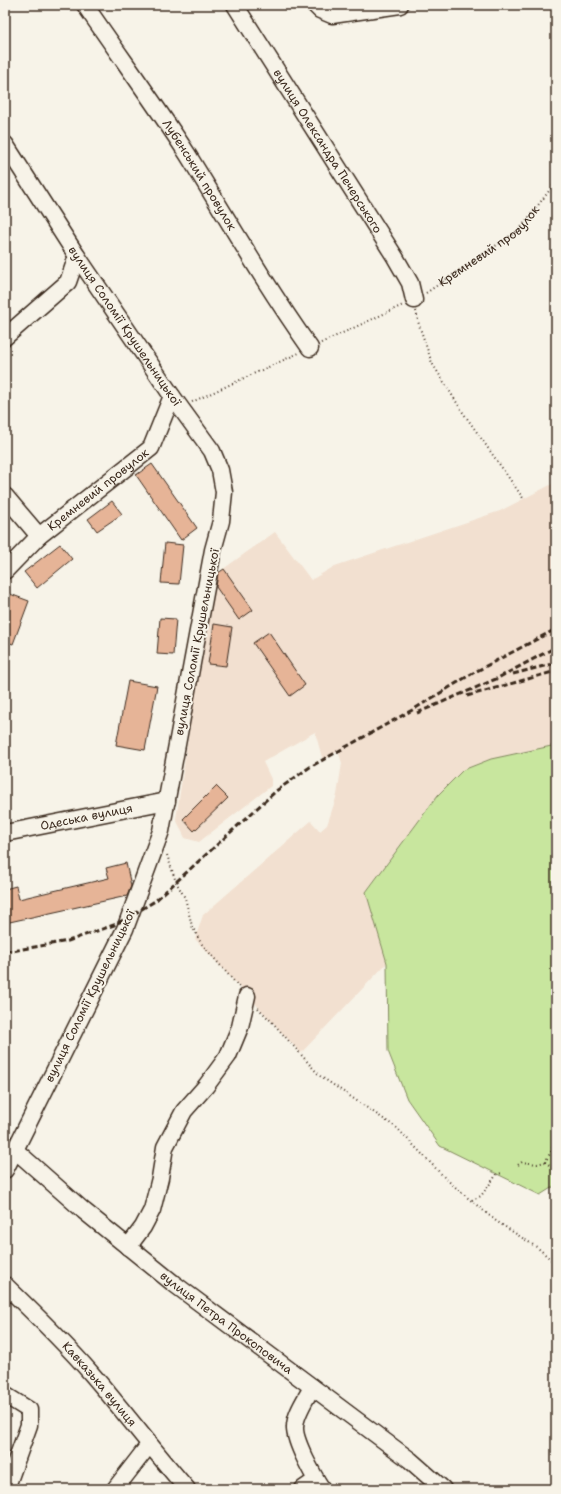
<svg xmlns="http://www.w3.org/2000/svg" width="561" height="1494" font-family="'Shantell Sans',sans-serif">
  <rect width="100%" height="100%" fill="#f7f3e8"/>
  <filter id="ink" filterUnits="userSpaceOnUse"><feTurbulence type="fractalNoise" baseFrequency=".025" numOctaves="2"/><feDisplacementMap in="SourceGraphic" scale="8" xChannelSelector="R" yChannelSelector="G"/><feConvolveMatrix kernelMatrix="1 2 1 2 8 2 1 2 1" color-interpolation-filters="sRGB"/></filter>
  <g filter="url(#ink)">
    <!-- built -->
    <polygon fill="#f2e0d0" points="556,482 556,745 491,759 463,770 438,795 366,892 387,963 301,1053 195,939 203,915 311,821 320,831 327,825 337,795 342,763 338,751 323,761 315,732 263,762 271,779 271,786 199,842 185,838 176,819 212,577 275,532 311,580 335,566 500,511"/>
    <!-- green -->
    <polygon fill="#c8e69e" stroke="#82885e" points="556,745 556,1185 540,1195 440,1146 407,1099 388,1051 387,963 366,892 438,795 463,770 491,759"/>
    <!-- building -->
    <g fill="#e6b497" stroke="#3b2a1e">
      <polygon points="152,464 197,528 181,540 136,475"/>
      <polygon points="112,501 122,514 97,531 88,519"/>
      <polygon points="165,543 183,545 179,584 161,583"/>
      <polygon points="60,544 72,559 37,588 24,572"/>
      <polygon points="224,569 253,610 239,620 216,587 218,573"/>
      <polygon points="10,594 29,601 13,644 5,641 5,606"/>
      <polygon points="160,618 176,619 173,655 157,654"/>
      <polygon points="214,624 232,627 226,666 208,664"/>
      <polygon points="269,632 305,685 290,696 253,643"/>
      <polygon points="128,681 157,686 145,750 116,745"/>
      <polygon points="216,786 228,798 194,831 183,819"/>
      <polygon points="126,863 131,886 127,896 5,923 5,889 16,886 19,899 109,878 106,868"/>
    </g>
    <g fill="none" stroke-linecap="round" stroke-linejoin="round">
      <!-- minor casing -->
      <g stroke="#3b2a1e" stroke-width="19">
        <g id="minor">
          <path id="s2" d="M 85,5 C 119,55 156,105 188,155 C 228,220 266,286 310,348"/>
          <path id="s3" d="M 235,5 L 395,257 L 410,283 L 414,300"/>
          <polyline points="315,5 320,10 332,15 400,5"/>
          <path id="s4" d="M 5,144 L 77,256 L 172,396 L 212,451 L 220,470 L 224,492 L 221,521 L 213,550 L 161,831 L 125,929 L 5,1170"/>
          <polyline points="5,337 68,282 77,256"/>
          <polyline points="5,496 39,536"/>
          <path id="s5" d="M 5,571 L 39,536 L 151,448 L 172,396"/>
          <path id="s6" d="M 5,833 L 167,801"/>
          <path id="s7" d="M 15,1150 L 84,1211 L 173,1283 L 410,1460 L 443,1489"/>
          <polyline points="128,1247 143,1227 152,1210 160,1178 165,1147 184,1111 206,1086 228,1056 240,1027 247,996"/>
          <path id="s8" d="M 5,1285 C 34,1313 64,1342 90,1372 C 123,1410 154,1451 187,1489"/>
          <path d="M 312,1387 C 306,1399 295,1414 295,1427 C 294,1441 314,1477 322,1489"/>
          <polyline points="5,1395 29,1410 29,1425 6,1489"/>
          <polyline points="115,1489 149,1445"/>
          <polyline points="303,1489 316,1480"/>
        </g>
      </g>
      <!-- path -->
      <g stroke="#3b2a1e" stroke-width="2" stroke-dasharray="1 3" stroke-linecap="butt">
        <path id="s1" d="M 426,293 L 519,230 L 556,182"/>
        <polyline points="416,311 419,325 432,363 462,411 523,498"/>
        <polyline points="321,343 403,305"/>
        <polyline points="192,402 299,353"/>
        <polyline points="167,855 176,882 185,898 192,926 201,943 239,987"/>
        <polyline points="258,1008 273,1023 320,1076 397,1128 446,1179 462,1193 496,1221 538,1248 556,1264"/>
        <polyline points="545,1162 556,1170"/>
        <polyline points="518,1165 522,1162 537,1164 545,1162 551,1152 556,1138"/>
        <polyline points="472,1200 481,1196 497,1174 502,1173"/>
      </g>
      <!-- minor -->
      <use href="#minor" stroke="#f7f3e8" stroke-width="16"/>
      <!-- rail -->
      <g stroke="#3b2a1e" stroke-width="3" stroke-dasharray="6 3" stroke-linecap="butt">
        <polyline points="513,674 556,663"/>
        <polyline points="467,696 556,671"/>
        <polyline points="417,713 496,679 556,647"/>
        <polyline points="5,950 12,951 68,941 114,925 129,917 155,901 276,791 310,767 414,709 473,673 556,629"/>
      </g>
    </g>
  </g>
  <g text-anchor="middle" dominant-baseline="central" stroke-width="4" stroke-linejoin="round" paint-order="stroke">
    <!-- street labels -->
    <g font-size="12" fill="#3b2a1e" stroke="#f7f3e8">
      <text stroke="none"><textPath href="#s3" startOffset="173">вулиця Олександра Печерського</textPath></text>
      <text stroke="none"><textPath href="#s2" startOffset="205">Лубенський провулок</textPath></text>
      <text stroke="none"><textPath href="#s1" startOffset="79">Кремневий провулок</textPath></text>
      <text stroke="none"><textPath href="#s4" startOffset="218">вулиця Соломії Крушельницької</textPath></text>
      <text stroke="none"><textPath href="#s5" startOffset="124">Кремневий провулок</textPath></text>
      <text transform="translate(197 642) rotate(-79)">вулиця Соломії Крушельницької</text>
      <text stroke="none"><textPath href="#s6" startOffset="83">Одеська вулиця</textPath></text>
      <text transform="translate(90 996) rotate(-64)">вулиця Соломії Крушельницької</text>
      <text stroke="none"><textPath href="#s7" startOffset="273">вулиця Петра Прокоповича</textPath></text>
      <text stroke="none"><textPath href="#s8" startOffset="137">Кавказька вулиця</textPath></text>
    </g>
  </g>
  <!-- margin -->
  <rect width="561" height="1494" fill="none" stroke="#f7f3e8" stroke-width="20"/>
  <rect x="10" y="10" width="541" height="1474" fill="none" stroke="#3b2a1e" stroke-width="1.5" filter="url(#ink)"/>
</svg>
